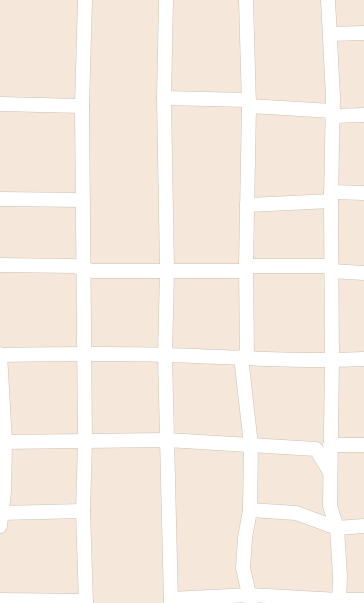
<svg xmlns="http://www.w3.org/2000/svg" width="364" height="603" font-family="'Noto Sans',sans-serif">
  <rect width="100%" height="100%" fill="#fdf6ec"/>
  <!-- residential -->
  <rect fill="#f5e8da" x="0" y="0" width="364" height="603"/>
  <g fill="none" stroke-linecap="round" stroke-linejoin="round">
    <!-- minor casing -->
    <g stroke="#d1beb0" stroke-width="15">
      <g id="minor">
        <polyline points="85,0 82,106 85,441 83,511 86,603"/>
        <polyline points="166,0 164,98 167,271 165,355 171,603"/>
        <polyline points="246,0 249,106 246,266 247,358"/>
        <polyline points="328,0 333,97 331,201 332,361 330,506 337,528 340,576 339,603"/>
        <polyline points="330,34 364,33"/>
        <polyline points="164,98 249,100"/>
        <polyline points="0,104 82,106"/>
        <polyline points="249,106 332,111"/>
        <polyline points="332,116 364,115"/>
        <polyline points="331,192 364,193"/>
        <polyline points="0,199 83,200"/>
        <polyline points="247,205 331,201"/>
        <polyline points="0,265 73,266 93,271 246,271"/>
        <polyline points="246,266 331,266"/>
        <polyline points="331,271 364,273"/>
        <polyline points="0,354 5,442 4,492 0,526"/>
        <path d="M 0,355 C 56,354 111,353 167,355 C 233,357 298,362 364,359"/>
        <polyline points="241,357 251,445 250,510 245,538 243,568 251,603"/>
        <polyline points="0,442 167,440 316,449 330,472"/>
        <polyline points="330,445 364,445"/>
        <polyline points="250,510 296,513 337,528 364,526"/>
        <polyline points="1,513 83,511"/>
        <polyline points="171,599 250,595 339,600 364,600"/>
        <polyline points="0,600 86,601"/>
      </g>
    </g>
    <!-- minor -->
    <use href="#minor" stroke="#fff" stroke-width="14"/>
  </g>
</svg>
